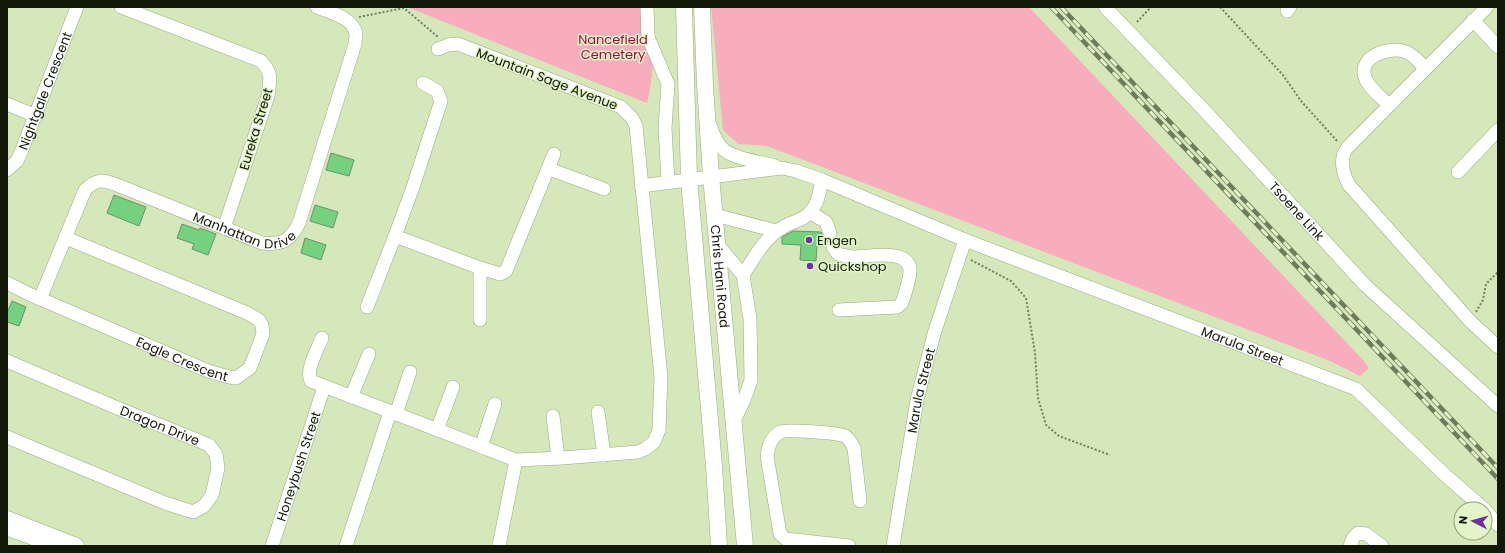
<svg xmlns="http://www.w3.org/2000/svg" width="1505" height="553" font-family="Poppins,sans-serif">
  <rect width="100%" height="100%" fill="#d5e8ba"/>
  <!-- green -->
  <g fill="#f8adbc">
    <path d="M 407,7 L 652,7 C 654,39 655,72 647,103 Z"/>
    <polygon points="711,7 1029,7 1363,360 1369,368 1360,376 1330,361 767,146 738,144 723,130"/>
  </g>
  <!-- building -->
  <g fill="#74d17e" stroke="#6d906e">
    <polygon points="331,153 354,160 349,176 326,170"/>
    <polygon points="114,195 146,207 139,226 107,213"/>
    <polygon points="315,205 338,212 333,228 310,221"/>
    <polygon points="182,224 199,230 200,228 216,234 208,255 192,249 194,244 177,238"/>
    <polygon points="793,231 821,232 825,239 828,241 825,246 817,246 816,261 800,260 801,245 782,244 782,237"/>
    <polygon points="305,238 326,245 321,260 301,253"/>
    <polygon points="12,301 26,307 19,326 7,322 7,313"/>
  </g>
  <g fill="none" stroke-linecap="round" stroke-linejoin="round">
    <!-- minor casing -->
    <g stroke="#99aa7f" stroke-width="14">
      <g id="minor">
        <path d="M 121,7 L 261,61 C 273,74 270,79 268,96 L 224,228"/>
        <polyline points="647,7 648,37 668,84 665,128 668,182"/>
        <path id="s1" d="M 1105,7 L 1205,111 L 1365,285 L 1498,406"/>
        <path d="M 1487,7 L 1347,148 C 1339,159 1343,174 1349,185 L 1470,321 L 1498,347"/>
        <polyline points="1287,11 1290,7"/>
        <polyline points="1473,20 1498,47"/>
        <polyline points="423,83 437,91 441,101 413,187 395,236 480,268 480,320"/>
        <polyline points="7,104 36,116"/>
        <path d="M 1389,105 C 1382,98 1370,89 1366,80 C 1355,57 1390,45 1406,52 C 1414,55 1420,63 1425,68"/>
        <path d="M 710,125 C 713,134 717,144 724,150 C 735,159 760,162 775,166"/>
        <polyline points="549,169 604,189"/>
        <path id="s2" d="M 7,170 L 17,161 L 21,152 L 77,7"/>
        <polyline points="1458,172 1498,130"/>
        <path id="s3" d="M 641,186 L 782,168 L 796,171 L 822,180 L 965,240 L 1356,389 L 1444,474 L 1484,509"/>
        <polyline points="811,213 826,222 830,233"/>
        <polyline points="715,215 776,231"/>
        <polyline points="717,244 743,275 750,319 751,380 744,400 734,421"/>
        <path d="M 833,247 L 838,254 C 843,255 848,257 854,257 C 868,257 911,247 910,272 C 909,283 905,293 902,303 L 897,307 L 839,310"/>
        <polyline points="480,268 500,274 506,271 554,154"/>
        <path d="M 743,275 C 753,260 762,242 777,231 C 783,226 792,223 799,220 C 816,213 819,197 822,180"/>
        <path id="s4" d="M 7,283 L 29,294 L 208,371 L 229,377 L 236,378 L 250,368 L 263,334 L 262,325 L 259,320 L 247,313 L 66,238"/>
        <path id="s5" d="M 40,299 L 85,190 C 97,178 103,180 117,185 L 262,243 C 282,245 290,241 299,223 L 355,44 C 355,41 356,37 356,34 C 354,18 329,12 317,7"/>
        <polyline points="367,307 395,236"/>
        <path d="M 322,338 C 318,348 305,371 311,381 L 516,460 L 562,458 L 638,452 L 645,449 L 654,442 L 659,430 L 661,377 L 636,126 L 632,118 L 621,107 L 458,44 L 448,45 L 438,49"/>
        <path id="s6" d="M 7,361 L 115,407 L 209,445 L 216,454 L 218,468 L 212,495 L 204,506 L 193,512 L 165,503 L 7,437"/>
        <polyline points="351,397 369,354"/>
        <polyline points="598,412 604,455"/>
        <polyline points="396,414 410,372"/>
        <polyline points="553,416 558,458"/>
        <polyline points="437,430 453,387"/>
        <polyline points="481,447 495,404"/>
        <polyline points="1485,510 1498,525"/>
        <polyline points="7,529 53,546"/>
        <path id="s7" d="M 272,546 L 324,387"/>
        <polyline points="346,546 390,412"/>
        <polyline points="499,546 516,460"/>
        <path d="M 849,546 L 786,539 L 780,534 L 767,456 C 768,447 771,437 780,432 C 786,429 838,433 845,436 C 849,438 852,444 854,448 L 860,501"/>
        <path id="s8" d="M 893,546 L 917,400 L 934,334 L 965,240"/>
        <polyline points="1350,546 1353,538 1358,533 1366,534 1382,546"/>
      </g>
    </g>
    <!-- major casing -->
    <g stroke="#99aa7f" stroke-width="17">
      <g id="major">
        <polyline points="684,7 689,179 714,466 719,546"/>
        <path id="s9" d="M 702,7 L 705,85 L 711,176 L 745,546"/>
        <polyline points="7,519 76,546"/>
      </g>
    </g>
    <!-- path -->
    <g stroke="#727f5f" stroke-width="2" stroke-dasharray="2 2" stroke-linecap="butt">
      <polyline points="1220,7 1283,75 1301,101 1338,142"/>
      <polyline points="359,17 404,8 438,37"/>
      <polyline points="1137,22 1151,7"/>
      <polyline points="971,260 1011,281 1026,298 1035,353 1038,398 1046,425 1059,436 1110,455"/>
      <polyline points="1476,312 1483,300 1486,284 1498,272"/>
    </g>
    <!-- minor -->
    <use href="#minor" stroke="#fff" stroke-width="13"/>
    <!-- major -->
    <use href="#major" stroke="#fff" stroke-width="16"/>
    <!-- rail casing -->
    <g stroke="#6e7b5c" stroke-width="4.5">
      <g id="rail">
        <polyline points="1051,7 1498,479"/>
        <polyline points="1061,7 1498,468"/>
      </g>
    </g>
    <!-- rail -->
    <use href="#rail" stroke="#e2f5c7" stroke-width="3" stroke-dasharray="9" stroke-linecap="butt"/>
  </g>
  <!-- markers -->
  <g fill="#702ea3" stroke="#e2f5c7" stroke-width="1.5">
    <circle cx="809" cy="240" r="4"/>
    <circle cx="810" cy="266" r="4"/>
  </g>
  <g text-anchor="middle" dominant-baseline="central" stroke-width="3" stroke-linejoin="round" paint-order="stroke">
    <!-- park labels -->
    <g font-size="13" fill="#9f0a47" stroke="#e2f5c7">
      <text x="613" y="39">Nancefield<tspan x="613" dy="15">Cemetery</tspan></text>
    </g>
    <!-- street labels -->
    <g font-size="13" fill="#111807" stroke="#e2f5c7">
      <text transform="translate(547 79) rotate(21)">Mountain Sage Avenue</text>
      <text stroke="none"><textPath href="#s2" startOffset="89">Nightgale Crescent</textPath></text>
      <text transform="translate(256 129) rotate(-73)">Eureka Street</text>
      <text stroke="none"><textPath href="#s1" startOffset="280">Tsoene Link</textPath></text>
      <text stroke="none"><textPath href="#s5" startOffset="290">Manhattan Drive</textPath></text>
      <text stroke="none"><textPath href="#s9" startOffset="270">Chris Hani Road</textPath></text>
      <text stroke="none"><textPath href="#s3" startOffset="636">Marula Street</textPath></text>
      <text stroke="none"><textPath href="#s4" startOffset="191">Eagle Crescent</textPath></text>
      <text stroke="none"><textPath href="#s8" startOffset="158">Marula Street</textPath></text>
      <text stroke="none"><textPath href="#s6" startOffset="166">Dragon Drive</textPath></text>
      <text stroke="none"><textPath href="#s7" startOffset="84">Honeybush Street</textPath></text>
    </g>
    <!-- poi labels -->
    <g font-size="13" fill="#111807" stroke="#e2f5c7" text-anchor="start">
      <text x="817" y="240">Engen</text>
      <text x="818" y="266">Quickshop</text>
    </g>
  </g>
  <!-- border -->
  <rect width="1505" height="553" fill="none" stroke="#111807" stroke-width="16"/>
  <!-- north arrow -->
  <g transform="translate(1473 521) rotate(276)"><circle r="19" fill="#e2f5c7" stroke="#8e9d7a"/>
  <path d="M0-3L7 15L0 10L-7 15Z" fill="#702ea3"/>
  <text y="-6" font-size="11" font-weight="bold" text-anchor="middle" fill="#111807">N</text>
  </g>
</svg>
